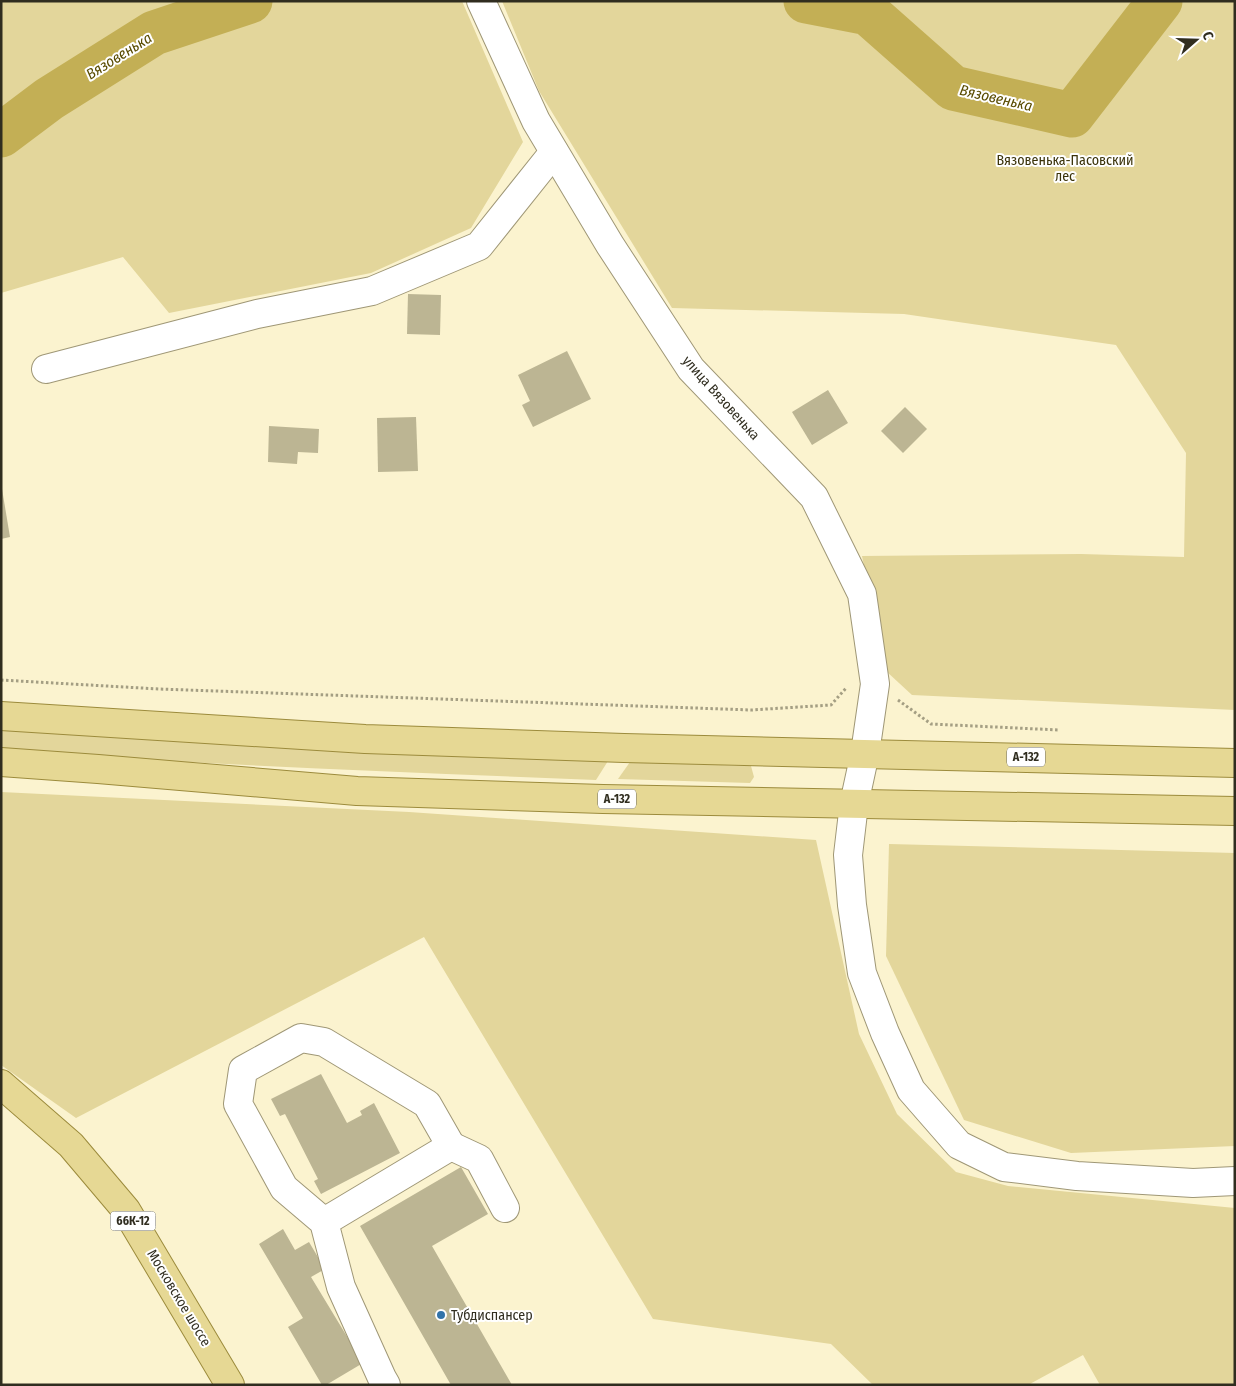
<svg xmlns="http://www.w3.org/2000/svg" width="1236" height="1386" font-family="'Fira Sans Condensed',sans-serif">
  <rect width="100%" height="100%" fill="#fbf3cf"/>
  <!-- green -->
  <g fill="#e3d69b">
    <polygon points="1,1 462,1 523,142 471,228 371,273 169,313 123,257 1,293"/>
    <polygon points="502,1 1235,1 1235,710 912,695 886,671 862,556 1081,554 1184,557 1186,453 1116,345 904,314 672,308 539,91"/>
    <path d="M 1,729 L 362,751 L 608,761 L 596,780 C 398,772 199,765 1,750 Z"/>
    <polygon points="630,762 751,766 754,777 750,783 618,779"/>
    <polygon points="1,792 409,812 816,840 859,1034 897,1114 956,1172 1008,1186 1235,1208 1235,1385 1100,1385 1083,1355 1028,1385 873,1385 831,1344 653,1319 424,937 76,1118 1,1065"/>
    <polygon points="889,844 1235,853 1235,1146 1071,1153 964,1120 886,956"/>
  </g>
  <g fill="none" stroke-linecap="round" stroke-linejoin="round">
    <!-- river -->
    <g stroke="#c3af55" stroke-width="45">
      <polyline points="806,1 868,13 953,88 1072,115 1160,1"/>
      <polyline points="1,135 49,99 154,33 250,1"/>
    </g>
  </g>
  <!-- building -->
  <g fill="#bcb593">
    <polygon points="408,294 441,295 440,335 407,334"/>
    <polygon points="567,351 591,399 533,427 522,405 530,401 518,375"/>
    <polygon points="828,390 848,423 812,445 792,412"/>
    <polygon points="905,407 927,429 903,453 881,431"/>
    <polygon points="416,417 418,471 378,472 377,418"/>
    <polygon points="269,426 319,429 318,453 298,452 297,464 268,462"/>
    <polygon points="1,489 2,489 10,537 1,539"/>
    <polygon points="321,1074 347,1123 362,1115 360,1111 374,1103 400,1153 321,1194 314,1181 318,1179 285,1114 280,1116 271,1099"/>
    <polygon points="461,1167 488,1214 432,1246 512,1385 451,1385 360,1226"/>
    <polygon points="283,1229 295,1250 309,1242 325,1269 311,1277 363,1363 326,1385 322,1385 288,1327 303,1318 259,1244"/>
  </g>
  <g fill="none" stroke-linecap="round" stroke-linejoin="round">
    <!-- minor casing -->
    <g stroke="#9f9776" stroke-width="30">
      <g id="minor">
        <polyline points="481,1 536,121 610,245 691,369 814,497 862,594 875,684 865,753 854,804 848,855 852,905 862,973 885,1033 911,1090 959,1145 1004,1167 1077,1176 1193,1183 1235,1181"/>
        <polyline points="46,369 257,314 372,291 479,246 554,152"/>
        <polyline points="451,1146 479,1159 505,1208"/>
        <polyline points="324,1222 451,1146 427,1104 324,1042 301,1038 243,1070 238,1104 284,1188 324,1222 341,1287 382,1378 386,1385"/>
      </g>
    </g>
    <!-- major casing -->
    <g stroke="#9c8b3c" stroke-width="30">
      <g id="major">
        <polyline points="1,716 365,739 624,748 1235,763"/>
        <polyline points="1,762 98,769 357,791 603,799 1235,811"/>
        <polyline points="1,1084 71,1145 126,1210 230,1385"/>
      </g>
    </g>
    <!-- path -->
    <g stroke="#a49e83" stroke-width="3" stroke-dasharray="2.5 2.5" stroke-linecap="butt">
      <polyline points="1,680 159,689 751,710 831,705 847,687"/>
      <polyline points="898,700 931,724 1059,730"/>
    </g>
    <!-- minor -->
    <use href="#minor" stroke="#fff" stroke-width="28"/>
    <!-- major -->
    <use href="#major" stroke="#e6d894" stroke-width="28"/>
  </g>
  <!-- markers -->
  <circle fill="#3273a9" stroke="#fff" stroke-width="2" cx="441" cy="1315" r="5"/>
  <g text-anchor="middle" dominant-baseline="central" stroke-width="4" stroke-linejoin="round" paint-order="stroke">
    <!-- shield labels -->
    <g fill="#fff" stroke="#6e6c62" stroke-width="1">
      <rect x="1007" y="747.5" width="38" height="19" rx="4"/>
      <rect x="598" y="789.5" width="38" height="19" rx="4"/>
      <rect x="110.5" y="1211.5" width="45" height="19" rx="4"/>
    </g>
    <g font-size="12" font-weight="bold" fill="#302d1f">
      <text x="1026" y="757">А-132</text>
      <text x="617" y="799">А-132</text>
      <text x="133" y="1221">66К-12</text>
    </g>
    <!-- park labels -->
    <g font-size="14" fill="#3b330a" stroke="#fff">
      <text x="1065" y="160">Вязовенька-Пасовский<tspan x="1065" dy="16">лес</tspan></text>
    </g>
    <!-- street labels -->
    <g font-size="14" fill="#302d1f" stroke="#fff">
      <text transform="translate(721 398) rotate(48)">улица Вязовенька</text>
      <text transform="translate(179 1298) rotate(59)">Московское шоссе</text>
    </g>
    <!-- poi labels -->
    <g font-size="14" fill="#302d1f" stroke="#fff" text-anchor="start">
      <text x="451" y="1315">Тубдиспансер</text>
    </g>
    <!-- water labels -->
    <g font-size="15" font-style="italic" fill="#594b00" stroke="#fff">
      <text transform="translate(119 56) rotate(-32)">Вязовенька</text>
      <text transform="translate(996 98) rotate(13)">Вязовенька</text>
    </g>
  </g>
  <!-- border -->
  <rect width="1236" height="1386" fill="none" stroke="#302d1f" stroke-width="5"/>
  <!-- north arrow -->
  <g transform="translate(1196 40) rotate(70)" stroke="#ffffff" stroke-width="4" paint-order="stroke">
  <path d="M0-4L9 19L0 12L-9 19Z" fill="#302d1f"/>
  <text y="-8" font-size="14" font-weight="bold" text-anchor="middle" fill="#302d1f">С</text>
  </g>
</svg>
